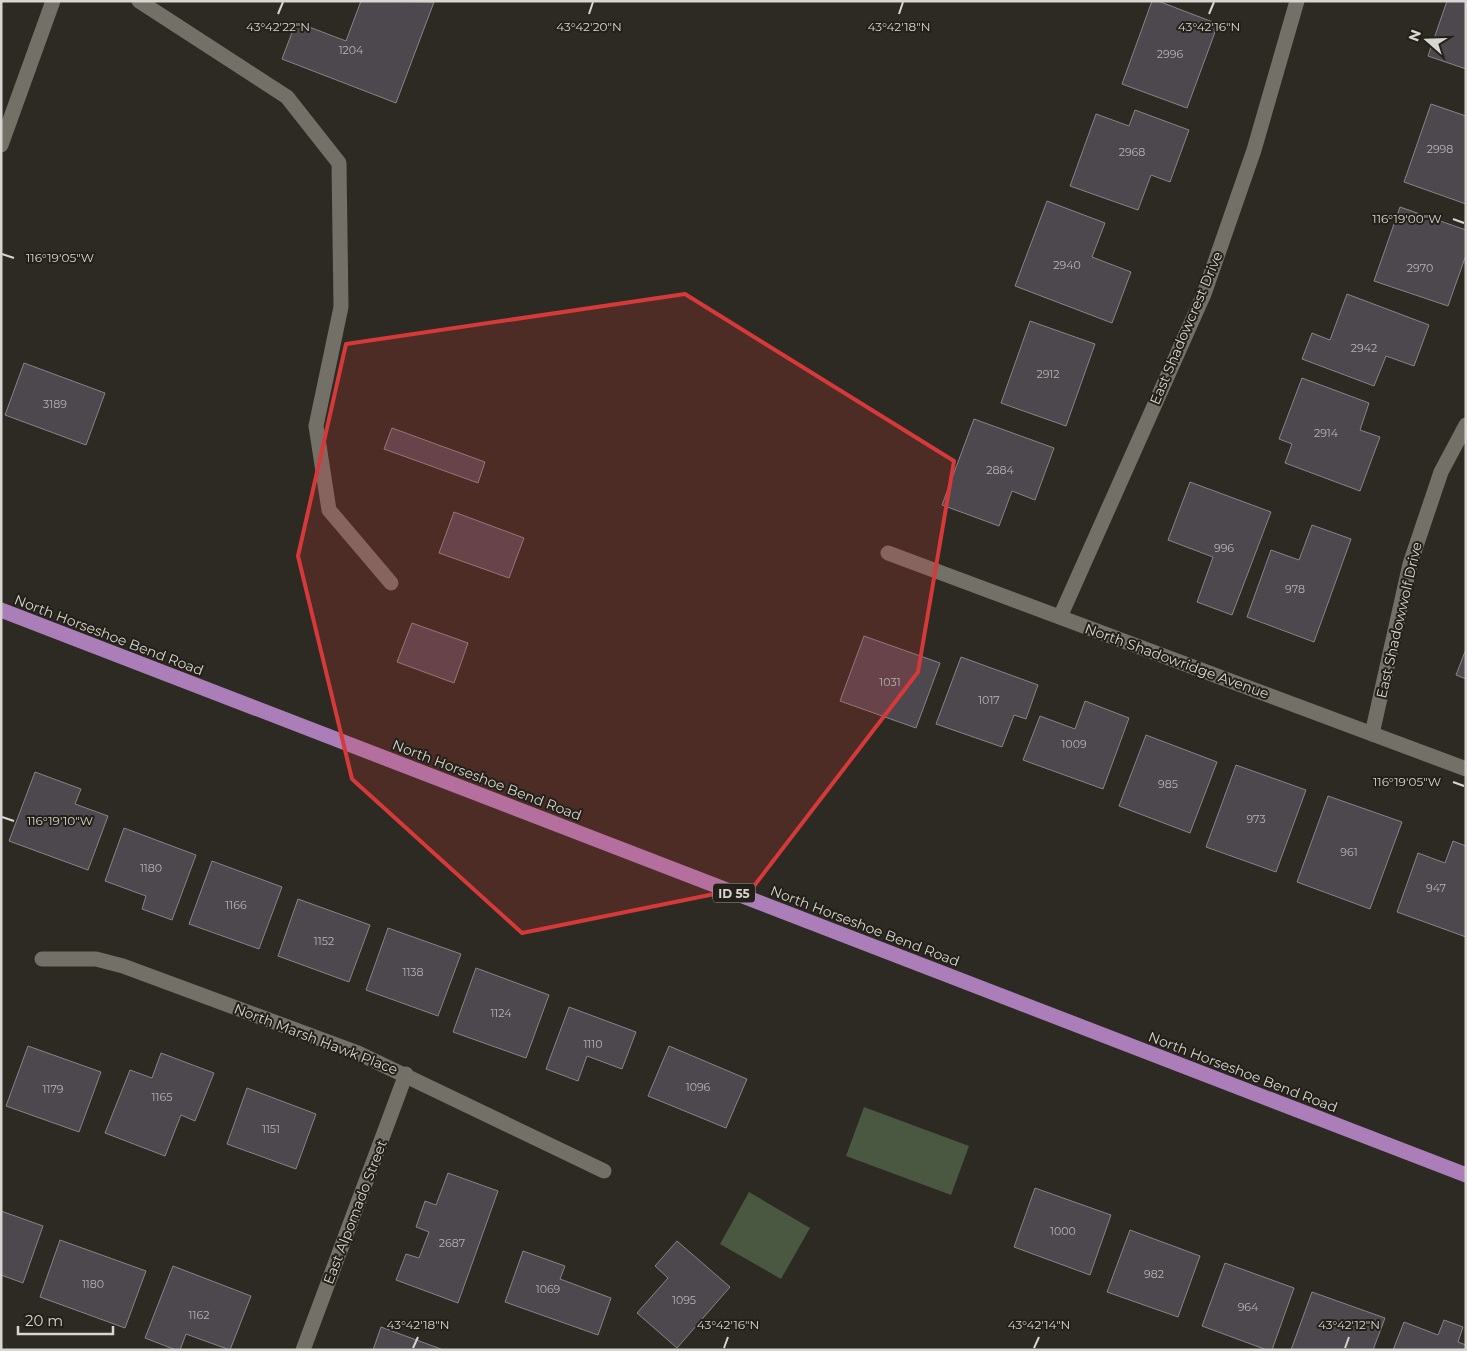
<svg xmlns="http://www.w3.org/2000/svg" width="1467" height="1351" font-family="Montserrat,sans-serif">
  <rect width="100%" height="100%" fill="#2c2a22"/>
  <!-- green -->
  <g fill="#4a5741">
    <polygon points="864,1107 969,1146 951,1195 846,1156"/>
    <polygon points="749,1192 810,1228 781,1279 720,1244"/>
  </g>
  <!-- building -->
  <g fill="#4d474e" stroke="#89838a">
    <polygon points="361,1 434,2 396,103 282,59 296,22 346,41"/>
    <polygon points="1152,1 1158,1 1218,24 1187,108 1122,84"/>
    <polygon points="1447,1 1466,1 1466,69 1428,56"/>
    <polygon points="1431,104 1466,116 1466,204 1404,182"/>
    <polygon points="1135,110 1189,130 1170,182 1151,175 1138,210 1070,186 1096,114 1129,126"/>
    <polygon points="1047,201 1105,223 1092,257 1131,272 1112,323 1015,286"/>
    <polygon points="1400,207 1466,230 1466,255 1448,306 1374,281"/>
    <polygon points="1347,294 1429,325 1414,366 1386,356 1374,386 1302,359 1312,333 1330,340"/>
    <polygon points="1030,321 1095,344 1066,426 1001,403"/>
    <polygon points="24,363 105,393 86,445 5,415"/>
    <polygon points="1302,378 1369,403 1360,430 1380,437 1360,491 1285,463 1292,444 1279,439"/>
    <polygon points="974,419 1054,448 1035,500 1012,491 999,526 942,505"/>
    <polygon points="392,428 485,462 478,483 384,449"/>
    <polygon points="1190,482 1271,512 1232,615 1197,602 1213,557 1168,540"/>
    <polygon points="454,512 524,538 509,578 439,553"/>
    <polygon points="1312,525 1351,539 1314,642 1247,617 1271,550 1299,560"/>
    <polygon points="412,623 468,643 454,683 397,662"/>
    <polygon points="864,636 940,663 916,728 840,701"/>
    <polygon points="1466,649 1466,679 1456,675"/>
    <polygon points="961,657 1038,685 1026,719 1014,715 1002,747 936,724"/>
    <polygon points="1085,701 1129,718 1103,789 1023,760 1040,716 1075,729"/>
    <polygon points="1146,735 1217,762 1190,833 1119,806"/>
    <polygon points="1236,765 1306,790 1276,872 1206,847"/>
    <polygon points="35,772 81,789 75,804 108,816 88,870 9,841"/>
    <polygon points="1328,796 1402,822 1370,909 1297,882"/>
    <polygon points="124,828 196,855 172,920 142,909 146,896 105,881"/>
    <polygon points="1453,841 1466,846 1466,937 1397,912 1418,853 1445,863"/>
    <polygon points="212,861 282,887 259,949 189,924"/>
    <polygon points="298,899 370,925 349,982 278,956"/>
    <polygon points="388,928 461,954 438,1016 366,990"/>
    <polygon points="476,968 549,995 526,1058 453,1032"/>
    <polygon points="569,1007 636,1032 622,1069 587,1056 578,1081 546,1069"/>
    <polygon points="28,1046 101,1072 79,1132 6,1106"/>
    <polygon points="669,1046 747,1079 726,1128 648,1096"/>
    <polygon points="161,1053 214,1073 195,1121 181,1115 165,1156 105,1133 130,1070 152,1078"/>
    <polygon points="247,1088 316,1114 296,1169 227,1144"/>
    <polygon points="448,1173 498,1191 458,1303 396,1280 406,1254 419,1258 429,1232 416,1227 425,1201 436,1205"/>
    <polygon points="1035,1188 1111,1215 1090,1275 1014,1247"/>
    <polygon points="1,1211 43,1226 23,1283 1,1275"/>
    <polygon points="1130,1230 1200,1256 1178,1317 1107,1292"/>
    <polygon points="60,1240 146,1271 125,1328 40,1297"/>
    <polygon points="677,1241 730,1287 677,1348 637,1313 668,1278 655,1266"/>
    <polygon points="523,1251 565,1266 560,1279 611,1298 598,1335 505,1302"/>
    <polygon points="1225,1263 1294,1288 1272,1350 1267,1350 1202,1326"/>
    <polygon points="173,1266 251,1296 230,1350 186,1334 180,1350 176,1350 145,1338"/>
    <polygon points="1312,1292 1385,1318 1373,1350 1291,1350"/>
    <polygon points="1444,1320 1463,1327 1458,1342 1466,1345 1466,1350 1393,1350 1404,1322 1438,1335"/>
    <polygon points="381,1327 441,1349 440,1350 373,1350"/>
  </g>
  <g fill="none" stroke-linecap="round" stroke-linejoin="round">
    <!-- minor -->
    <g stroke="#737067" stroke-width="15">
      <polyline points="139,1 287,97 339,163 341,307 316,426 329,510 391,583"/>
      <polyline points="1,145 53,1"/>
      <polyline points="888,553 1466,769"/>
      <polyline points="1060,617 1204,294 1254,150 1297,1"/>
      <polyline points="1372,734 1410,564 1441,472 1466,425"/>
      <polyline points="42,959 96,959 123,966 358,1053 604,1171"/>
      <polyline points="303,1350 406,1074"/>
    </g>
    <!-- highway -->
    <polyline stroke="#ac7eb9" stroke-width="15" points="1,610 1466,1175"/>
  </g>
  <!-- marked area -->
  <path fill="#d63939" fill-opacity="0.2" stroke="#d63939" stroke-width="4" stroke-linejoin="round" d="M 685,294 L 954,461 L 918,672 L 754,886 L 522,933 L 352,779 L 298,556 L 346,344 Z"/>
  <!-- ticks -->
  <path fill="none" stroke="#d8d6d1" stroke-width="2" d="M 278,14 L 283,2M 589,14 L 593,2M 899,14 L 903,2M 1209,14 L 1214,2M 1453,219 L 1464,223M 2,254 L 14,258M 1453,782 L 1464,786M 2,817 L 14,821M 413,1348 L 418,1337M 724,1348 L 728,1337M 1034,1348 L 1039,1337M 1345,1348 L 1349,1337"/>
  <g text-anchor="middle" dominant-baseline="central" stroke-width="4" stroke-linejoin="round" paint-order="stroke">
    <!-- number labels -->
    <g font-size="11" fill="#b5b2b0">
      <text x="351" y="50">1204</text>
      <text x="1170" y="54">2996</text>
      <text x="1440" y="149">2998</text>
      <text x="1132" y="152">2968</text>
      <text x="1067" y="265">2940</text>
      <text x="1420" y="268">2970</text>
      <text x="1364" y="348">2942</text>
      <text x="1048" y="374">2912</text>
      <text x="55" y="404">3189</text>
      <text x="1326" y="433">2914</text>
      <text x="1000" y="470">2884</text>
      <text x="1224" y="548">996</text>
      <text x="1295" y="589">978</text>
      <text x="890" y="682">1031</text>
      <text x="989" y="700">1017</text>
      <text x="1074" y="744">1009</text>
      <text x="1168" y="784">985</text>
      <text x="1256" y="819">973</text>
      <text x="1349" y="852">961</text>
      <text x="151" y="868">1180</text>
      <text x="1436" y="888">947</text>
      <text x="236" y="905">1166</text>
      <text x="324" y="941">1152</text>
      <text x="413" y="972">1138</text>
      <text x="501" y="1013">1124</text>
      <text x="593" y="1044">1110</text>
      <text x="698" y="1087">1096</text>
      <text x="53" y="1089">1179</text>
      <text x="162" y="1097">1165</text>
      <text x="271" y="1129">1151</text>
      <text x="1063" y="1231">1000</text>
      <text x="452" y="1243">2687</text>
      <text x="1154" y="1274">982</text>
      <text x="93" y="1284">1180</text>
      <text x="548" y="1289">1069</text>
      <text x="684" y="1300">1095</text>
      <text x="1248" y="1307">964</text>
      <text x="199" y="1315">1162</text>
    </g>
    <!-- shield labels -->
    <rect fill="#232019" stroke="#a29f9a" stroke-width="1" x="713" y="883.5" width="42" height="19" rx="4"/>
    <g font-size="12" font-weight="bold" fill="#d8d6d1">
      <text x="734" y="893">ID 55</text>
    </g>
    <!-- street labels -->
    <g font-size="14" fill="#d8d6d1" stroke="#232019">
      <text transform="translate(1186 328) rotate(-67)">East Shadowcrest Drive</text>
      <text transform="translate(1399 620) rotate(-77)">East Shadowwolf Drive</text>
      <text transform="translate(109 635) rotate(21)">North Horseshoe Bend Road</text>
      <text transform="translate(1177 661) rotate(20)">North Shadowridge Avenue</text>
      <text transform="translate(487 780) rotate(21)">North Horseshoe Bend Road</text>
      <text transform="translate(865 926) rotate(21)">North Horseshoe Bend Road</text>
      <text transform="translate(316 1039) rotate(21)">North Marsh Hawk Place</text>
      <text transform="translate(1243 1072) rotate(21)">North Horseshoe Bend Road</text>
      <text transform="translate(355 1212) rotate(-69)">East Alpomado Street</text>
    </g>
  </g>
  <g font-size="12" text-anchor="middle" fill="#d8d6d1" stroke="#232019" stroke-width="4" stroke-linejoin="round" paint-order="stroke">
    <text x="278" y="31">43°42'22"N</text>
    <text x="589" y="31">43°42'20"N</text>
    <text x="899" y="31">43°42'18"N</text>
    <text x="1209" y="31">43°42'16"N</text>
    <text x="1407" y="223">116°19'00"W</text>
    <text x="60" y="262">116°19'05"W</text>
    <text x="1407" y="786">116°19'05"W</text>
    <text x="60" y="825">116°19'10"W</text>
    <text x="418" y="1329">43°42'18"N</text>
    <text x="728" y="1329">43°42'16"N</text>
    <text x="1039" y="1329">43°42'14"N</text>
    <text x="1349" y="1329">43°42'12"N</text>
  </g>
  <!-- border -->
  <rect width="1467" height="1351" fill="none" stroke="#d8d6d1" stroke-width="5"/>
  <!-- north arrow -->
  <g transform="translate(1427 40) rotate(290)" stroke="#232019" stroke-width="4" paint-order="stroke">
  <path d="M0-4L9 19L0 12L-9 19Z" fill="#d8d6d1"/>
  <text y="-8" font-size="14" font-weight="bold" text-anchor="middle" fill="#d8d6d1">N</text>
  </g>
  <!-- scale -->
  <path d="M18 1326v8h95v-8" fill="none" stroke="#d8d6d1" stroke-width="2.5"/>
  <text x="25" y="1326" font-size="15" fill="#d8d6d1" stroke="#232019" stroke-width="4" paint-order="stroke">20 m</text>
</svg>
